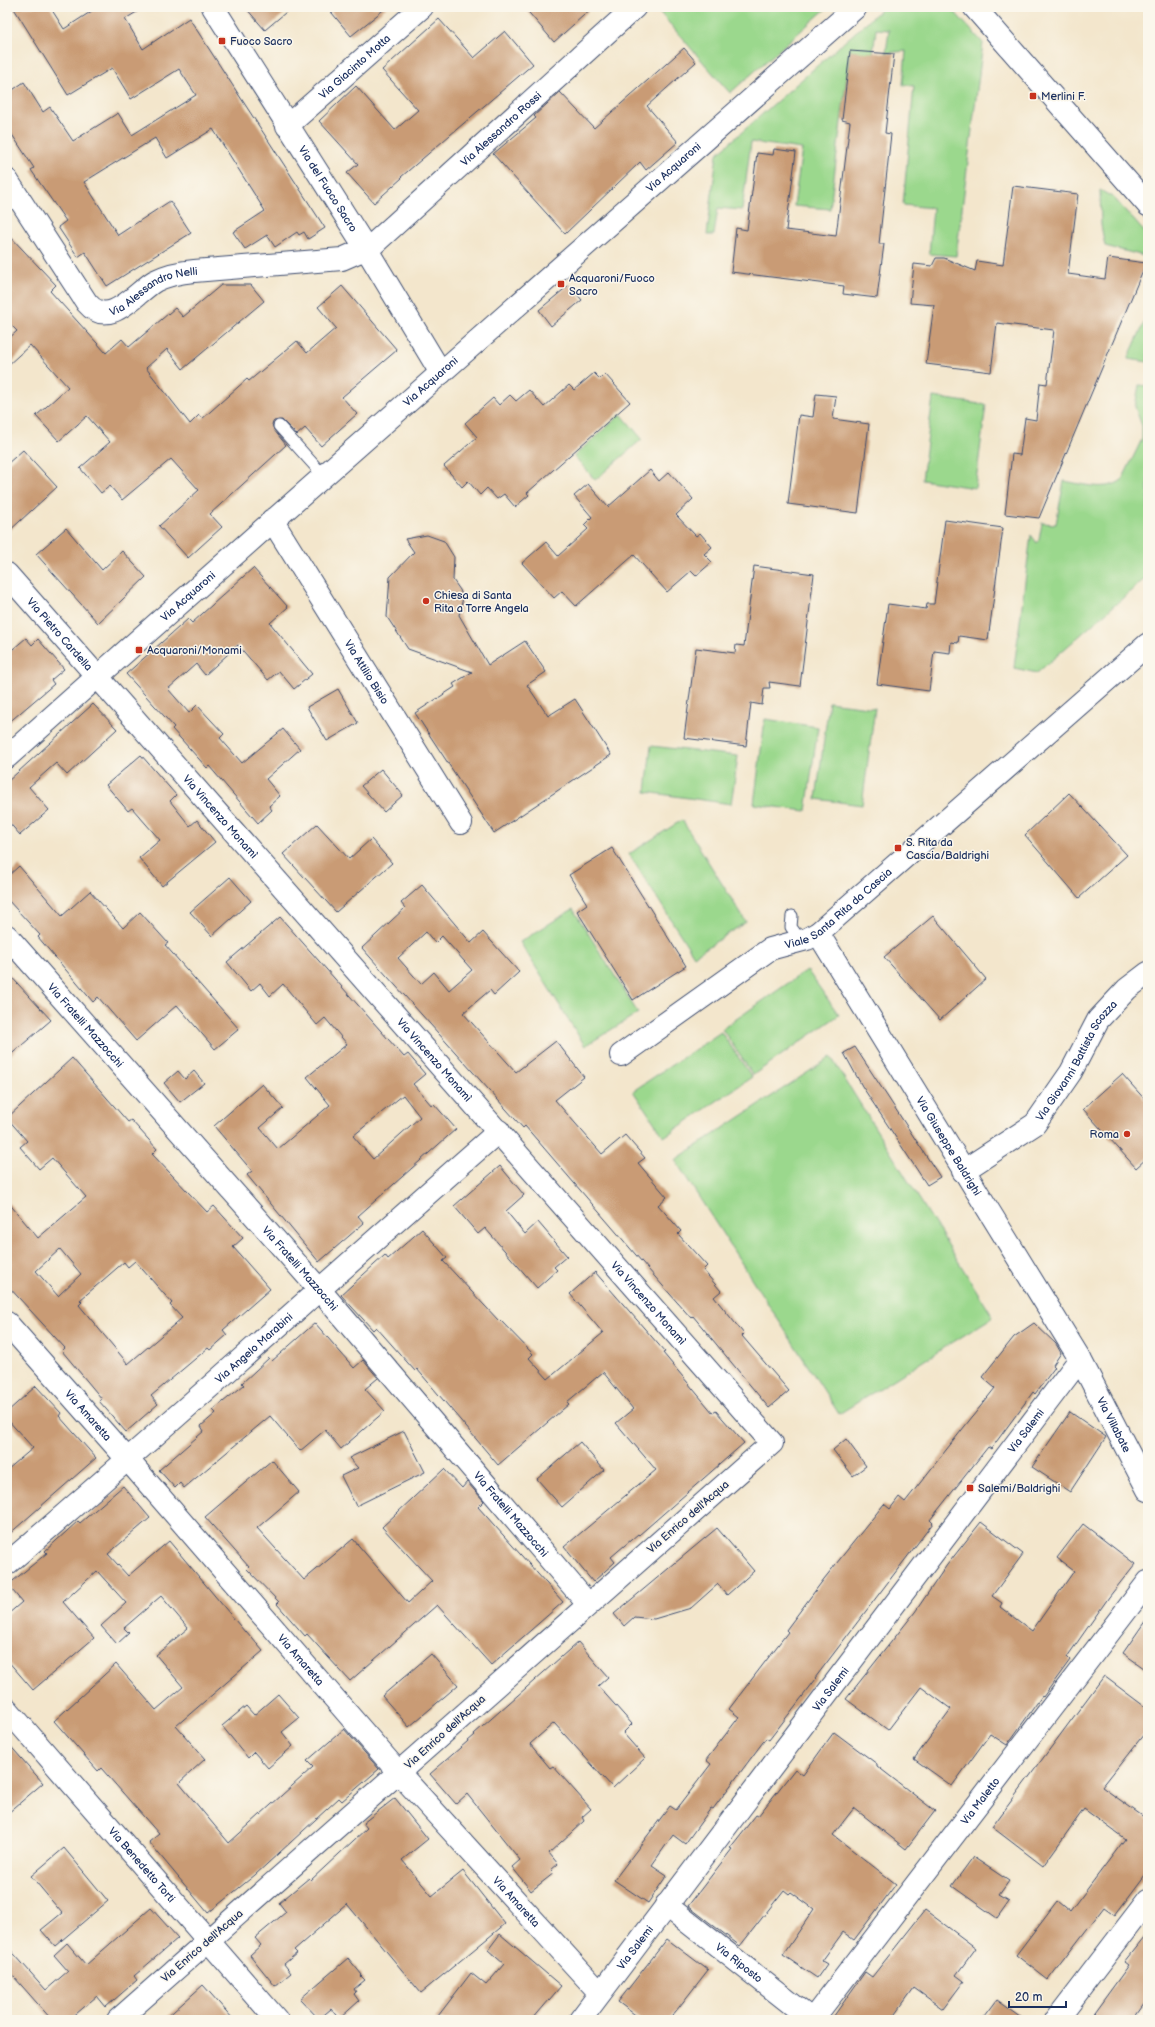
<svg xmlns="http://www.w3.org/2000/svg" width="1155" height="2027" font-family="'Balsamiq Sans',sans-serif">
  <rect width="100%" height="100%" fill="#fbf7ec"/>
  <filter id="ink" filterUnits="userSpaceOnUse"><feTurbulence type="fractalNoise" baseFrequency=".025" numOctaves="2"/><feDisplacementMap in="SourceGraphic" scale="8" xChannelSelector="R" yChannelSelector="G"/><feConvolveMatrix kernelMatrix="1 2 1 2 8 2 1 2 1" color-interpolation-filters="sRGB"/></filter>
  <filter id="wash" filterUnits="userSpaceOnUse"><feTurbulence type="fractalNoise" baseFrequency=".012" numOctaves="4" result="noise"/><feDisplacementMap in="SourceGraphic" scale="16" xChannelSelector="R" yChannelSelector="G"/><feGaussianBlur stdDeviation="0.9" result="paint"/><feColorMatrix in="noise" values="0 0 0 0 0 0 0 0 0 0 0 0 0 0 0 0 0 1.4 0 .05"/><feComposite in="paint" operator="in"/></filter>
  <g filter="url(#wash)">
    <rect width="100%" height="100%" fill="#f3e6cc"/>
    <!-- green -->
    <g fill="#9bd88d" stroke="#5b8476">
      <polygon points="655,7 828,7 730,93"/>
      <polygon points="884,7 950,7 983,43 956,256 929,254 933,208 903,205 914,86 903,85 906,51 886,53 889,30 876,29 873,54 850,51 830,209 794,206 802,149 751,142 742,210 718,208 714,235 707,235 717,154"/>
      <polygon points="1100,190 1114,198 1148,236 1148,257 1105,246 1101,225"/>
      <polygon points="1148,314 1148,362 1128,359"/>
      <path d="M 1139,385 L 1148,386 L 1148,576 L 1037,673 L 1014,668 L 1031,535 L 1037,543 L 1039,540 L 1042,523 L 1056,524 L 1064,481 C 1082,484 1106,492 1122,480 L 1142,439 L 1142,426 L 1135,407 Z"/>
      <polygon points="933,397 986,405 975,488 922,480"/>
      <polygon points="621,414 642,439 595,480 574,456"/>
      <polygon points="829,702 875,708 862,805 816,799"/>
      <polygon points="765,719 818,727 806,811 754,804"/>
      <polygon points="651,746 738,756 731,804 646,792"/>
      <polygon points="682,820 746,922 694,956 629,854"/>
      <polygon points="573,909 638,1013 585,1046 520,942"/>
      <polygon points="807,970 839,1015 753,1075 722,1029"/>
      <polygon points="721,1032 752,1077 664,1137 633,1091"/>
      <polygon points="831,1057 993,1317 839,1414 675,1160"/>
    </g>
    <g id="blocks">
      <!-- building -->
      <g fill="#c99b74" fill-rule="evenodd">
        <polygon points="13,7 50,7 64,29 98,7 145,7 125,19 143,49 189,18 325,228 308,239 304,232 299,235 297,232 275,247 267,235 245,249 233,232 265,211 213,129 167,158 155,138 84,182 118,235 170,201 191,233 107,286 85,252 78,257 58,227 66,221 31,170 34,168 7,127 7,94 24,82 43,112 50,107 73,141 118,113 132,135 196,95 179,69 131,99 112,68 68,95"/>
        <polygon points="245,7 292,7 265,30"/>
        <polygon points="327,7 387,7 351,36"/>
        <polygon points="524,7 593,7 554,42"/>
        <polygon points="439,19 474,58 505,31 533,64 401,177 402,178 374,203 347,173 358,164 319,121 356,86 395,130 418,110 382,70"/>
        <polygon points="684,48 696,62 647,106 678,142 646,170 640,162 565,234 493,154 536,118 534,116 560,92 594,128"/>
        <polygon points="850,51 894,54 885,133 891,134 879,244 884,244 877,298 843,294 844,286 731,272 736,228 747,230 757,153 773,155 774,149 796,152 786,230 836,236 850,122 842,120"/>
        <polygon points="1013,186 1078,194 1068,274 1105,279 1108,258 1146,263 1039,518 1005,514 1012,454 1020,455 1025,418 1036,420 1040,383 1047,384 1054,330 997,323 991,372 926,364 934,305 910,303 914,264 932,266 936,258 944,258 975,271 977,261 1003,265"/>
        <polygon points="7,233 56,285 50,291 106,353 122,339 129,347 175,308 183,317 221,285 251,285 264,301 183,369 167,349 146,368 190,424 199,415 202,419 247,379 249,381 297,341 307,353 336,328 318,307 342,286 397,350 342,397 357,414 321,446 305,428 297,435 282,420 274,421 272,424 274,430 286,445 210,514 222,527 188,558 159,526 199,490 171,459 122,500 110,486 101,493 80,468 110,442 87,416 59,441 36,416 68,387 30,345 7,366 7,340 17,331 7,321"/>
        <polygon points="569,285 582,300 551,326 539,310"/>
        <polygon points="594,373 600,379 605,374 630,402 527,493 529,495 515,507 504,494 497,499 487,488 480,495 468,481 462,487 444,466 477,437 465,423 493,398 499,405 510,395 516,401 529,390 544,407 569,385 574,390"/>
        <polygon points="816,394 836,396 833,419 869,424 858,513 788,504 799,415 813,417"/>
        <polygon points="23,450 57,487 7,533 7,464"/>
        <polygon points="650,470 659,481 669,472 693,499 676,515 696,536 700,533 712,547 704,554 712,562 696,576 691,571 667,592 634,555 576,606 562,591 554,598 522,563 546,542 558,556 588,529 584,525 592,517 574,496 588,484 608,507"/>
        <polygon points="945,520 1003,528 988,640 959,636 958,643 951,642 950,653 934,651 929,691 877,684 888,604 926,609 927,604 934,604"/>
        <polygon points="66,528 102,570 122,551 146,577 98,623 36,554"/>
        <polygon points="427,535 444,541 454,557 453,580 460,590 463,598 459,615 488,665 525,641 546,672 527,685 548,716 575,699 611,755 494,833 415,713 455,687 453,684 472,672 408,649 387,617 390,577 414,552 405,539"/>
        <polygon points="754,566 814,574 800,686 769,682 770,688 764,688 762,705 751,703 746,746 684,738 696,648 735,653 736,645 744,646"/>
        <polygon points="253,568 288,607 270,623 312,674 294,689 279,671 268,680 238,645 205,675 196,664 168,689 189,713 197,705 224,734 220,738 242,763 283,729 300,749 266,779 280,796 269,806 272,810 258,823 209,766 207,768 172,729 174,727 126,674 188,619 192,623"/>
        <polygon points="26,638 32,645 38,639 64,669 51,680 54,684 7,724 7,654"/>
        <polygon points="338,689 358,723 327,741 307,707"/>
        <polygon points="93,704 117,729 67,775 56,763 29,787 49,810 20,835 7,820 7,782"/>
        <polygon points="141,755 176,795 170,801 190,826 197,820 215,842 162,886 139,858 160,840 132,808 128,811 106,785"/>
        <polygon points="381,769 403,795 384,812 361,786"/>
        <polygon points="1069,793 1127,855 1079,898 1025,835"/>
        <polygon points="317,824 349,859 371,839 392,863 336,912 283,854"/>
        <polygon points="612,848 686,966 633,1000 577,911 587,904 569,875"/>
        <polygon points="19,866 62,916 90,891 123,928 140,912 168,943 165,945 239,1029 215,1049 177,1005 136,1041 98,997 93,1002 38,937 40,935 7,899 7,877"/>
        <polygon points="230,877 251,901 212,936 190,912"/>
        <path d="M 422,885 L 471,943 L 483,932 L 519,972 L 494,995 L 490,990 L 463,1013 L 516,1072 L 556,1041 L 584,1077 L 555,1100 L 602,1154 L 625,1135 L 645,1158 L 638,1163 L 667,1197 L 658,1205 L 681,1231 L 678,1234 L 707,1266 L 703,1270 L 721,1291 L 714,1297 L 744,1334 L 742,1336 L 789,1391 L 769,1408 L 693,1316 L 691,1318 L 648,1269 L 525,1126 L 523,1128 L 362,948 L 405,908 L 401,903 ZM 426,932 L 435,943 L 442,936 L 472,970 L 449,990 L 434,972 L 421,984 L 398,958 Z"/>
        <polygon points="933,916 986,979 940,1020 884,957"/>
        <path d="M 280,917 L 404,1057 L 408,1054 L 425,1074 L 413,1084 L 432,1106 L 434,1104 L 456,1129 L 358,1216 L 364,1223 L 319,1262 L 247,1175 L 252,1171 L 214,1126 L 262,1084 L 283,1108 L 260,1128 L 278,1149 L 330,1105 L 307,1077 L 347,1044 L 325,1018 L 317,1025 L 283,984 L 270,996 L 260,983 L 251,991 L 227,962 ZM 403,1095 L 420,1117 L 373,1159 L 353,1136 Z"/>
        <polygon points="7,972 51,1020 7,1058"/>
        <polygon points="855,1047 940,1177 927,1185 862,1086 844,1053"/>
        <path d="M 72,1058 L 128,1122 L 131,1120 L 157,1149 L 152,1154 L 207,1212 L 214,1206 L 243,1238 L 233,1247 L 270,1289 L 223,1330 L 227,1335 L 210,1350 L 208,1348 L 151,1396 L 158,1404 L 126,1432 L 99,1401 L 102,1399 L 62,1351 L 65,1348 L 7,1285 L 7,1201 L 38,1238 L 86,1197 L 52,1158 L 39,1169 L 20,1147 L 27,1141 L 7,1118 ZM 60,1249 L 81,1274 L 58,1296 L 36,1271 ZM 135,1261 L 172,1303 L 170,1305 L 182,1318 L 128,1364 L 79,1305 L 82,1302 L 80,1300 L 124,1262 L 128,1267 Z"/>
        <polygon points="178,1071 185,1079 194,1071 204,1083 180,1102 164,1083"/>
        <polygon points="1122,1074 1148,1103 1148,1157 1136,1168 1083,1109"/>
        <polygon points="500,1166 524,1195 506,1211 525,1234 538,1222 567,1256 554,1267 557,1270 537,1288 485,1228 478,1234 454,1206"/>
        <polygon points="422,1229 447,1258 443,1261 499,1321 500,1320 533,1354 529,1358 548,1379 603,1333 570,1294 595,1272 665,1352 663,1353 713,1413 716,1411 744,1443 639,1535 638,1534 611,1557 615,1562 593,1582 564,1547 656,1470 616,1423 633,1409 603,1372 567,1402 569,1404 498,1465 417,1369 415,1371 376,1327 373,1330 341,1295 385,1255 388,1259"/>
        <polygon points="315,1323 354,1368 363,1360 378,1378 365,1389 385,1411 341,1449 325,1430 300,1451 270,1416 184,1488 180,1483 175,1488 159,1470 204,1431 201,1426 216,1413 213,1410 244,1385 242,1383 269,1358 272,1361"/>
        <polygon points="1034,1323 1056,1344 1061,1353 1053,1365 1055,1367 1035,1394 1033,1392 991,1449 988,1447 930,1520 933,1523 815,1678 816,1679 769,1740 766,1738 713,1809 711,1808 685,1844 673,1835 652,1865 667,1875 648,1903 614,1880 670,1806 676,1810 711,1764 706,1760 739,1717 729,1709 788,1632 786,1630 824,1579 884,1504 890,1509 899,1497 905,1502 995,1388 982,1377 1014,1337"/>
        <polygon points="36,1386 61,1413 59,1416 96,1458 7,1536 7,1470 33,1448 7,1419 7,1412"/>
        <polygon points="1070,1412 1106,1437 1070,1492 1032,1467"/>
        <polygon points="404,1431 425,1472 356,1506 341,1476 358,1468 349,1458"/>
        <polygon points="846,1439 866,1466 853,1476 833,1450"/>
        <polygon points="580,1442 604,1470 562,1507 537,1479"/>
        <polygon points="272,1460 299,1492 257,1528 304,1580 353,1539 408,1603 432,1581 382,1527 444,1469 462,1488 467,1482 484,1501 478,1507 563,1602 491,1665 437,1605 350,1681 307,1634 305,1636 277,1604 279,1602 247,1569 249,1567 205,1517"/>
        <polygon points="123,1486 150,1518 108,1554 128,1576 169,1541 245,1632 246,1631 263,1651 176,1726 205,1759 179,1783 229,1843 313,1767 307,1761 344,1729 379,1769 342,1801 339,1798 255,1875 208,1913 149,1842 159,1834 101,1768 98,1771 54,1721 116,1664 156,1710 183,1687 156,1655 188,1628 161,1596 124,1628 129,1633 117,1644 101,1626 126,1603 97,1571 63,1602 94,1638 33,1690 7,1660 7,1615 22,1602 8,1585 47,1553 45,1551 78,1521 80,1523"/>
        <polygon points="981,1522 1023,1554 992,1596 1002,1603 1000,1607 1032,1631 1074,1571 1057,1558 1083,1524 1135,1564 1109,1597 1067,1657 1070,1660 1043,1697 1042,1696 1007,1745 990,1734 952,1786 914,1759 951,1709 921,1687 888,1730 846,1699 915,1612 947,1565"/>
        <polygon points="717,1528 754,1571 727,1595 718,1584 691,1608 654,1619 634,1617 624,1626 614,1614"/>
        <polygon points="1148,1617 1148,1671 1123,1653"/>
        <polygon points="578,1642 608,1677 598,1686 632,1724 623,1733 645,1758 613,1788 554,1723 530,1744 550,1768 553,1766 591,1809 582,1817 584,1821 549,1853 558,1864 551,1870 554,1873 531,1891 512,1867 520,1860 467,1794 456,1804 430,1774 475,1735 474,1734"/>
        <polygon points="431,1654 458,1685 409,1727 382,1696"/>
        <polygon points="1104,1676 1148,1709 1148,1729 1102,1787 1148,1820 1148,1871 1115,1915 1104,1907 1048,1980 1016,1955 1057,1901 1070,1912 1125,1839 1084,1809 1043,1866 992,1827"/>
        <polygon points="278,1694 299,1718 282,1732 293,1746 268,1768 254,1752 248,1758 222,1726 246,1706 254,1715"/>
        <polygon points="834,1732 877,1764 877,1766 935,1811 906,1849 854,1808 833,1835 896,1884 854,1940 843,1932 822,1961 827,1964 817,1978 783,1955 814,1909 791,1892 789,1894 784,1890 740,1946 688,1906 732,1849 730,1848 756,1815 758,1816 795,1769 803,1775"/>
        <polygon points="7,1742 43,1783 7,1814"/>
        <polygon points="395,1798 428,1839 402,1860 432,1896 463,1871 505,1924 421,1993 347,1904 294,1950 297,1953 284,1964 291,1973 275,1986 250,1955 261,1945 255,1938 286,1912 279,1903 309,1878 311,1880 367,1828 363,1823"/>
        <polygon points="64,1848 108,1901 55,1946 41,1930 62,1913 31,1876"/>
        <polygon points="973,1857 1009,1881 999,1895 1009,1901 997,1918 952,1886"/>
        <polygon points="151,1908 178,1938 134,1976 137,1980 106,2007 97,1996 69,2020 52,2020 7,1969 7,1946 46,1990 68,1971 54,1955 67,1943 86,1965"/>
        <polygon points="925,1910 976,1948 956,1975 964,1981 943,2009 914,1988 891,2020 831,2020 865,1972 872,1977"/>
        <polygon points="1148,1933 1148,1999 1133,2020 1089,2020 1129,1965 1125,1962"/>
        <polygon points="500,1934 561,1986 532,2020 435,2020 471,1973 486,1985 504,1964 488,1950"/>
        <polygon points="667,1939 708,1970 669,2020 642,2020 618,2002"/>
        <polygon points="348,1958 362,1975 361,1976 365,1980 354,1989 356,1992 354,1994 359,2001 339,2019 331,2009 319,2019 300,1999"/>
        <polygon points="203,1985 234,2020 164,2020"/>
        <polygon points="997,2000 1025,2020 982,2020"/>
      </g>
    </g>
  </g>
  <g filter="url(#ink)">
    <use href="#blocks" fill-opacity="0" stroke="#3b4a6e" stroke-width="1"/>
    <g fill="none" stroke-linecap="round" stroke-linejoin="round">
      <!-- lane casing -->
      <g stroke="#3b4a6e" stroke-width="13">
        <g id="lane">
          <polyline points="279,426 323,475"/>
          <polyline points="792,916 791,927 796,934 806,939"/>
        </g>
      </g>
      <!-- street casing -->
      <g stroke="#3b4a6e" stroke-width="24">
        <g id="street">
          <path id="s1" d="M 213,7 L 367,250 L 441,373"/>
          <polyline points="974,7 1148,205"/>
          <path id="s2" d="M 287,126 L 422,7"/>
          <path id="s3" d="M 7,180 L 87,303 C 110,330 136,292 155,281 C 167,275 181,272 194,271 L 342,259 L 358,252 L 367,250 L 635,7"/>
          <path id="s4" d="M 272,520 L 461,823"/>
          <path id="s5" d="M 7,574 L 772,1443 L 118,2020"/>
          <path id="s6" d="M 7,757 C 289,506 571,256 856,7"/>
          <path id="s7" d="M 818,933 L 1080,1359 L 1148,1490"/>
          <path id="s8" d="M 7,936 L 318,1288 L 588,1604"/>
          <path id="s9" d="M 621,1055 L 770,949 L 807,939 L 818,933 L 1148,644"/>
          <path id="s10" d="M 963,1171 L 1035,1124 L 1071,1072 L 1098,1020 L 1127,989 L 1148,973"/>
          <path id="s11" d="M 7,1323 L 128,1460 L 399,1773 L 600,1993"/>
          <path id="s12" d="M 7,1564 C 173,1422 334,1275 499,1131"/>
          <path id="s13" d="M 7,1709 L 277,2020"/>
          <path id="s14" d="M 666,1905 L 812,2020 L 1148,1582"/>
          <path id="s15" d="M 580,2020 L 1080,1359"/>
          <polyline points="1056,2020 1148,1900"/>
        </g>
      </g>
      <!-- lane -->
      <use href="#lane" stroke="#fff" stroke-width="11"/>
      <!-- street -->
      <use href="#street" stroke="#fff" stroke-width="22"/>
    </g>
  </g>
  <!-- markers -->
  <g fill="#c8321e" stroke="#fbf7ec" stroke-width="1.5">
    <rect x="218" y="37" width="8" height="8" rx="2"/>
    <rect x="1029" y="92" width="8" height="8" rx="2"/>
    <rect x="557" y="280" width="8" height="8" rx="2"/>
    <circle cx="426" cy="601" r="4"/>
    <rect x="135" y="646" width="8" height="8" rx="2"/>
    <rect x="894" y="844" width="8" height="8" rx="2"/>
    <circle cx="1127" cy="1134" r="4"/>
    <rect x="966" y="1484" width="8" height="8" rx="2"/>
  </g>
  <g text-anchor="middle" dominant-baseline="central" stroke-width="3" stroke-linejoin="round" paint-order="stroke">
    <!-- poi labels -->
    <g font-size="11" fill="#1b2f5e" stroke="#fbf7ec" text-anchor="start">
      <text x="230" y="41">Fuoco Sacro</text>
      <text x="1041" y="96">Merlini F.</text>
      <text x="569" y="278">Acquaroni/Fuoco<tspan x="569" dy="13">Sacro</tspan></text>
      <text x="434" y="595">Chiesa di Santa<tspan x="434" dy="13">Rita a Torre Angela</tspan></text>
      <text x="147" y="650">Acquaroni/Monami</text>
      <text x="906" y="842">S. Rita da<tspan x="906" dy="13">Cascia/Baldrighi</tspan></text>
      <text x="1119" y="1134" text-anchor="end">Roma</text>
      <text x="978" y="1488">Salemi/Baldrighi</text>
    </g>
    <!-- street labels -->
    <g font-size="11" fill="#1b2f5e" stroke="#fbf7ec">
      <text stroke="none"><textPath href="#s2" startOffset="90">Via Giacinto Motta</textPath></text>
      <text stroke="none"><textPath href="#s3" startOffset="624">Via Alessandro Rossi</textPath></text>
      <text stroke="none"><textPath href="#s6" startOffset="890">Via Acquaroni</textPath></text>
      <text stroke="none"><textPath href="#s1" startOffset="215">Via del Fuoco Sacro</textPath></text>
      <text stroke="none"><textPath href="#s3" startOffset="222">Via Alessandro Nelli</textPath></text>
      <text stroke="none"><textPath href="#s6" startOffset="566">Via Acquaroni</textPath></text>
      <text stroke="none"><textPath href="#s6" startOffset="242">Via Acquaroni</textPath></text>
      <text stroke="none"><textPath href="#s5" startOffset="80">Via Pietro Cardella</textPath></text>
      <text stroke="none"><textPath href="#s4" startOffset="179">Via Attilio Bisio</textPath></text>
      <text stroke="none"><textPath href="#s5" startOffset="323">Via Vincenzo Monamì</textPath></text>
      <text stroke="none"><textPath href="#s9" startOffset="264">Viale Santa Rita da Cascia</textPath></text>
      <text stroke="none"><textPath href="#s8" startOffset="119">Via Fratelli Mazzocchi</textPath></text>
      <text stroke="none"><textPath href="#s5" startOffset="647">Via Vincenzo Monamì</textPath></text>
      <text stroke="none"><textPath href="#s10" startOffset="162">Via Giovanni Battista Scozza</textPath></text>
      <text stroke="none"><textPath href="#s7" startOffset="250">Via Giuseppe Baldrighi</textPath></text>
      <text stroke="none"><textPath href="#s8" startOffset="443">Via Fratelli Mazzocchi</textPath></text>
      <text stroke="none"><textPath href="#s5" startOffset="971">Via Vincenzo Monamì</textPath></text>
      <text stroke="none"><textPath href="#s12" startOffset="328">Via Angelo Marabini</textPath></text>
      <text stroke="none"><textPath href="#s11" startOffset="123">Via Amaretta</textPath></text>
      <text stroke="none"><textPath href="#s7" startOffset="574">Via Villabate</textPath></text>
      <text stroke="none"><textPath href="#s15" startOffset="739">Via Salemi</textPath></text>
      <text stroke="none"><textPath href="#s8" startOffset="767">Via Fratelli Mazzocchi</textPath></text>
      <text transform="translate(688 1517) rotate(-41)">Via Enrico dell'Acqua</text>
      <text stroke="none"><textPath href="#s11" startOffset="447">Via Amaretta</textPath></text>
      <text stroke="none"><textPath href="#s15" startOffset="415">Via Salemi</textPath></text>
      <text transform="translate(445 1732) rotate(-42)">Via Enrico dell'Acqua</text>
      <text stroke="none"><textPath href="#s14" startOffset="462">Via Maletto</textPath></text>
      <text stroke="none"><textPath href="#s13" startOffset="206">Via Benedetto Torti</textPath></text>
      <text stroke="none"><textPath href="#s11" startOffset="771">Via Amaretta</textPath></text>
      <text transform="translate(202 1946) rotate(-41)">Via Enrico dell'Acqua</text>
      <text stroke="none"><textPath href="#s15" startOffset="91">Via Salemi</textPath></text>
      <text stroke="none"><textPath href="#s14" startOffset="93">Via Riposto</textPath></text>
    </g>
  </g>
  <!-- margin -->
  <rect width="1155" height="2027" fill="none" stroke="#fbf7ec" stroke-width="24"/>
  <!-- scale -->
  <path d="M1009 2001v6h57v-6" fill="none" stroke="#1b2f5e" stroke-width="2"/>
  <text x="1015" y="2001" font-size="12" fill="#1b2f5e" stroke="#fbf7ec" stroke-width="3" paint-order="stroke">20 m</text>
</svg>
